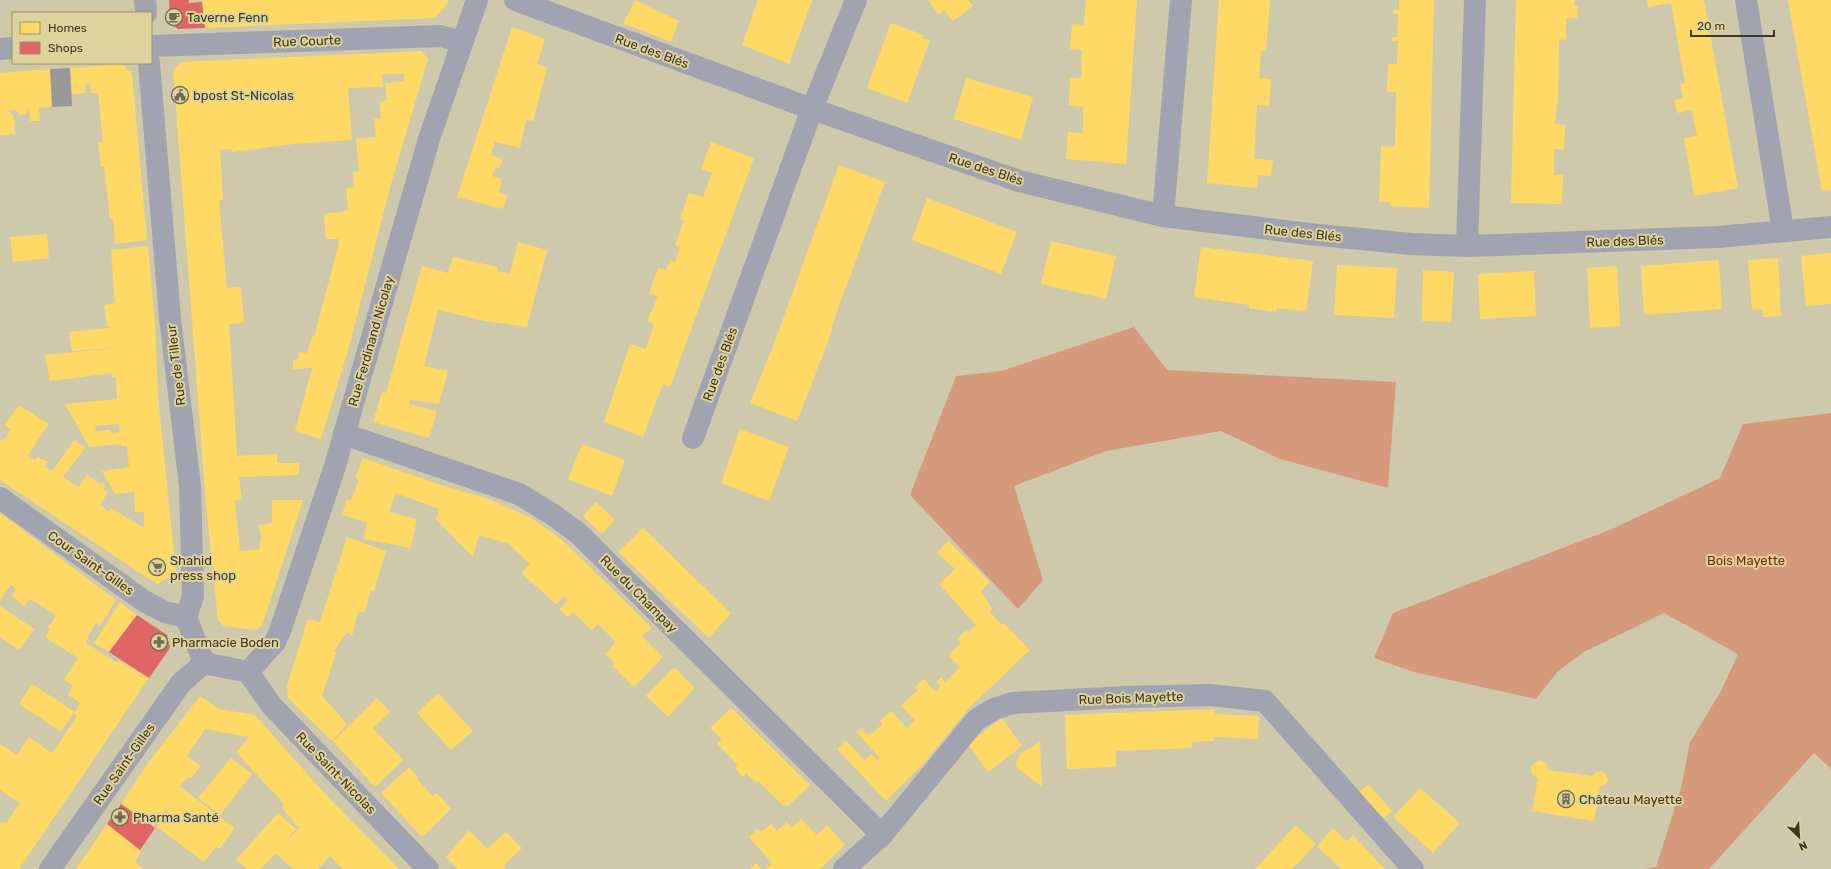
<svg xmlns="http://www.w3.org/2000/svg" width="1831" height="869" font-family="Rubik,sans-serif">
  <rect width="100%" height="100%" fill="#cfc9ab"/>
  <!-- forest -->
  <g fill="#d49a7b">
    <polygon points="1134,327 1167,370 1396,382 1388,488 1280,459 1221,431 1106,451 1014,486 1043,580 1018,609 910,495 956,376 1001,371"/>
    <polygon points="1831,413 1831,769 1814,753 1709,869 1645,869 1656,867 1681,788 1690,742 1721,691 1738,654 1664,613 1584,652 1558,671 1536,699 1414,672 1374,658 1393,613 1612,529 1720,478 1743,424"/>
  </g>
  <!-- homes -->
  <g fill="#ffd966" fill-rule="evenodd">
    <polygon points="202,0 448,0 444,9 434,18 205,28"/>
    <polygon points="635,0 679,21 671,42 623,23"/>
    <polygon points="758,0 812,0 789,64 742,45"/>
    <polygon points="928,0 968,0 973,6 953,21 944,10 939,15"/>
    <polygon points="1086,0 1137,0 1126,164 1066,159 1068,132 1083,133 1083,107 1069,105 1070,78 1081,78 1082,50 1070,49 1072,24 1084,25"/>
    <polygon points="1219,0 1270,0 1266,51 1261,51 1259,78 1271,79 1269,106 1257,105 1254,159 1273,160 1271,176 1258,175 1257,188 1207,183"/>
    <polygon points="1399,0 1434,0 1429,208 1390,206 1389,202 1379,202 1381,146 1395,147 1396,92 1387,92 1388,64 1397,64 1398,41 1392,41 1392,37 1397,37 1398,14 1393,14 1394,9 1399,10"/>
    <polygon points="1516,0 1575,0 1574,6 1578,6 1577,18 1566,18 1566,40 1559,39 1558,95 1555,124 1565,125 1564,149 1554,149 1554,175 1563,175 1562,204 1511,203"/>
    <polygon points="1647,0 1704,0 1738,188 1694,196 1684,138 1697,136 1692,110 1677,113 1674,100 1683,98 1680,84 1685,83 1671,3 1648,7"/>
    <polygon points="1788,0 1831,0 1831,190 1822,191"/>
    <polygon points="891,23 924,35 923,38 930,40 907,103 867,88"/>
    <polygon points="512,27 545,39 537,64 547,68 533,121 526,120 520,148 495,142 491,155 502,159 500,168 495,168 492,176 502,179 499,192 507,195 503,209 457,197"/>
    <polygon points="422,51 428,59 391,184 349,347 321,439 295,431 312,368 293,369 293,361 298,359 299,352 307,353 312,336 314,337 339,243 338,239 326,239 324,214 348,211 346,188 354,187 353,172 359,171 356,139 376,137 374,119 381,118 380,101 387,100 385,83 404,81 404,74 382,74 383,87 348,88 352,140 294,144 232,152 231,149 220,150 223,200 219,200 227,288 241,287 244,323 229,324 237,456 277,454 277,463 299,463 299,475 239,477 242,499 235,500 240,551 259,549 262,534 260,534 259,525 272,523 272,500 303,500 262,626 255,630 224,626 218,620 206,504 173,70 182,62"/>
    <polygon points="122,64 132,74 147,240 115,244 113,218 110,219 104,167 101,167 98,143 103,142 98,93 91,93 90,83 85,84 86,93 72,94 70,68"/>
    <polygon points="50,69 52,107 39,108 40,121 30,121 29,109 26,114 19,115 16,110 8,110 14,117 15,134 0,135 0,73"/>
    <polygon points="966,78 1033,97 1021,140 954,119"/>
    <polygon points="711,142 754,158 670,387 663,384 643,437 604,422 630,344 646,349 654,324 647,321 658,296 649,293 658,268 666,270 670,260 675,262 680,247 675,245 684,220 680,219 689,193 703,197 712,173 701,169"/>
    <polygon points="839,165 885,182 836,314 828,342 797,421 750,403 772,349"/>
    <polygon points="927,198 1017,232 1001,274 912,240"/>
    <polygon points="47,234 49,258 13,262 10,237"/>
    <polygon points="1051,241 1116,256 1106,299 1041,284"/>
    <polygon points="518,242 547,250 527,327 485,321 438,310 424,366 448,371 439,404 410,400 409,404 437,411 429,438 373,422 382,392 386,393 422,266 448,273 453,257 498,267 497,271 510,274"/>
    <path d="M 148,246 L 155,324 L 158,396 L 176,573 L 157,584 L 0,480 L 0,440 L 5,439 L 11,429 L 4,426 L 19,405 L 49,424 L 28,455 L 35,460 L 38,457 L 48,462 L 44,466 L 52,471 L 74,440 L 85,448 L 63,477 L 79,487 L 87,475 L 100,484 L 102,482 L 106,486 L 103,490 L 108,492 L 100,505 L 109,512 L 111,508 L 144,528 L 144,512 L 135,512 L 134,492 L 115,494 L 102,471 L 129,467 L 127,446 L 121,446 L 121,444 L 89,447 L 65,404 L 117,399 L 116,377 L 112,377 L 112,373 L 50,381 L 45,355 L 117,348 L 72,351 L 69,332 L 116,327 L 107,327 L 104,305 L 115,303 L 111,250 ZM 119,424 L 120,432 L 113,433 L 109,430 L 96,431 L 95,426 Z"/>
    <polygon points="1201,247 1313,261 1306,311 1277,308 1276,312 1249,308 1249,305 1194,297"/>
    <polygon points="1831,253 1831,304 1806,306 1801,256"/>
    <polygon points="1778,258 1781,316 1763,317 1762,309 1752,310 1748,260"/>
    <polygon points="1719,260 1722,309 1644,315 1641,266"/>
    <polygon points="1337,265 1397,268 1394,318 1334,315"/>
    <polygon points="1617,266 1620,326 1590,328 1587,268"/>
    <polygon points="1423,270 1454,272 1451,322 1422,321"/>
    <polygon points="1534,271 1536,316 1480,319 1478,274"/>
    <polygon points="740,429 789,447 769,501 721,483"/>
    <polygon points="582,444 625,460 612,496 568,479"/>
    <polygon points="363,458 447,487 489,499 533,519 562,540 652,628 642,636 663,657 634,687 612,666 615,663 605,654 616,642 598,624 592,630 572,612 568,617 559,609 568,600 564,596 556,604 521,573 530,564 509,544 479,535 473,557 436,519 439,509 396,493 389,512 417,519 411,548 364,539 367,522 342,515 347,499 351,500 359,480 355,478"/>
    <polygon points="596,502 615,520 602,534 583,516"/>
    <polygon points="0,513 116,600 100,626 96,623 87,637 89,638 86,643 117,663 119,660 149,678 19,869 0,869 0,824 1,822 6,823 20,803 0,790 0,744 17,755 29,737 52,753 77,716 73,713 61,732 19,704 32,684 75,712 80,703 68,695 73,686 64,679 78,658 45,637 50,629 48,628 56,615 30,599 24,606 12,596 16,589 11,585 0,601"/>
    <polygon points="643,528 731,613 709,638 618,552"/>
    <polygon points="347,537 386,551 374,591 371,591 364,613 358,611 352,636 347,632 334,651 336,653 322,696 347,724 332,741 288,698 287,685 308,619 320,622"/>
    <polygon points="948,541 990,582 981,591 992,609 990,612 1002,625 1004,623 1030,650 969,708 923,764 886,801 837,749 846,740 864,760 871,754 877,760 880,758 856,732 862,728 866,734 873,733 882,724 880,720 891,711 907,728 915,720 901,706 918,690 915,687 924,679 935,692 940,686 936,682 941,677 945,682 960,667 948,655 961,643 957,639 966,630 968,632 976,625 939,584 955,569 937,553"/>
    <polygon points="120,602 137,615 109,652 94,643"/>
    <polygon points="0,606 34,629 19,650 0,637"/>
    <polygon points="674,667 695,688 668,717 646,696"/>
    <polygon points="438,693 473,731 451,750 417,713"/>
    <polygon points="200,696 219,709 255,715 327,796 399,869 343,869 330,856 318,869 293,869 276,853 261,869 247,869 236,860 278,813 296,829 282,846 300,827 318,844 299,826 296,825 282,808 284,804 236,752 249,737 205,729 187,756 201,766 191,778 188,777 179,786 235,828 219,849 216,847 204,862 157,827 168,811 162,808 165,810 154,826 121,804 148,763"/>
    <polygon points="377,698 390,712 373,728 403,760 375,787 333,741"/>
    <polygon points="731,708 810,785 788,806 786,804 784,806 758,781 756,783 746,773 743,777 735,768 738,765 717,744 722,739 710,728"/>
    <polygon points="1215,709 1215,714 1259,716 1258,739 1214,737 1214,741 1192,742 1192,748 1116,751 1116,767 1067,769 1065,715"/>
    <polygon points="1002,718 1022,746 988,772 968,744"/>
    <polygon points="1040,741 1042,787 1015,766 1020,754"/>
    <polygon points="231,758 252,774 220,815 198,798"/>
    <polygon points="1539,760 1547,764 1548,770 1592,776 1596,772 1601,771 1606,774 1608,781 1606,784 1600,787 1594,821 1532,811 1538,778 1534,776 1531,772 1531,766"/>
    <polygon points="409,767 418,777 416,778 433,796 437,793 451,809 422,837 381,793"/>
    <polygon points="1368,784 1392,811 1381,821 1357,794"/>
    <polygon points="1420,788 1460,823 1433,853 1393,817"/>
    <polygon points="801,819 817,835 827,825 845,845 820,869 765,869 772,863 749,837 758,828 761,832 771,824 777,831 787,822 791,828"/>
    <polygon points="107,824 140,850 141,852 135,862 144,869 76,869"/>
    <polygon points="1296,825 1316,844 1294,867 1292,869 1255,869"/>
    <polygon points="1333,828 1346,841 1353,835 1385,869 1341,869 1317,846"/>
    <polygon points="469,830 487,849 506,832 522,848 503,866 506,869 458,869 446,857"/>
    <polygon points="756,863 761,869 750,869"/>
  </g>
  <!-- shops -->
  <g fill="#e06666">
    <polygon points="169,0 189,0 189,3 202,2 205,28 178,29 170,23"/>
    <polygon points="137,615 167,635 170,648 149,678 109,652"/>
    <polygon points="121,804 155,828 140,850 107,824"/>
  </g>
  <!-- industry -->
  <polygon fill="#999" points="70,68 72,106 52,107 50,69"/>
  <g fill="none" stroke-linecap="round" stroke-linejoin="round">
    <!-- minor -->
    <g stroke="#a1a3b0" stroke-width="22">
      <polyline points="145,0 146,13"/>
      <polyline points="515,0 812,109 1019,181 1163,216 1309,234 1412,244 1467,246 1718,237 1831,227"/>
      <polyline points="1746,0 1783,231"/>
      <polyline points="151,46 441,36 462,42"/>
      <polyline points="0,49 13,48"/>
      <polyline points="149,63 170,318 190,486 193,596 186,617 204,663"/>
      <polyline points="1163,216 1181,0"/>
      <polyline points="1467,246 1475,0"/>
      <polyline points="344,434 519,494 552,514 578,533 882,835"/>
      <polyline points="693,438 812,109 856,0"/>
      <polyline points="0,498 144,601 165,612 186,617"/>
      <polyline points="844,869 882,835 976,720 994,709 1013,703 1126,697 1210,695 1265,701 1413,869"/>
    </g>
    <!-- tertiary -->
    <g stroke="#a1a3b0" stroke-width="22">
      <polyline points="248,672 275,642 280,631 335,466 429,139 477,0"/>
      <polyline points="248,672 272,706 428,869"/>
      <polyline points="50,869 181,683 204,663 248,672"/>
    </g>
  </g>
  <!-- icons -->
  <defs>
    <g id="cafe-ring" transform="scale(0.9)"><circle r="9.5" fill="#ded39c" stroke="#706b52" stroke-width="1.5"/><path d="M-5.5-4.5H6V0H3Q3 3.5 0 3.5H-2.5Q-5.5 3.5-5.5 0ZM3-3.2v2h1.7v-2ZM-6 4.5H4V6H-6Z" fill="#706b52"/></g>
    <g id="civic-ring" transform="scale(0.9)"><circle r="9.5" fill="#ded39c" stroke="#706b52" stroke-width="1.5"/><path d="M-.6-6.5H3V-4.5H.6V-3L4-1V1h2V6H-6V1h2V-1L-.6-3ZM-1.2 2.5V6h2.4V2.5Z" fill="#706b52"/></g>
    <g id="supermarket-ring" transform="scale(0.9)"><circle r="9.5" fill="#ded39c" stroke="#706b52" stroke-width="1.5"/><path d="M-6-5.5h2.5l.6 2H6L4.5 2H-2.5L-4.4-4H-6ZM-1.5 3.2a1.3 1.3 0 1 0 .1 0ZM3 3.2a1.3 1.3 0 1 0 .1 0Z" fill="#706b52"/></g>
    <g id="pharmacy-ring" transform="scale(0.9)"><circle r="9.5" fill="#ded39c" stroke="#706b52" stroke-width="1.5"/><path d="M-2-6h4v4h4v4h-4v4h-4v-4h-4v-4h4Z" fill="#706b52"/></g>
    <g id="building-ring" transform="scale(0.9)"><circle r="9.5" fill="#ded39c" stroke="#706b52" stroke-width="1.5"/><path d="M-4-6H4V6H1V3H-1V6H-4ZM-2.5-4.3h1.7v1.8h-1.7ZM.8-4.3h1.7v1.8H.8ZM-2.5-1h1.7V.8h-1.7ZM.8-1h1.7V.8H.8Z" fill="#706b52"/></g>
  </defs>
  <g fill-rule="evenodd">
    <use href="#cafe-ring" x="174" y="17"/>
    <use href="#civic-ring" x="180" y="95"/>
    <use href="#supermarket-ring" x="157" y="567"/>
    <use href="#pharmacy-ring" x="159" y="642"/>
    <use href="#building-ring" x="1566" y="799"/>
    <use href="#pharmacy-ring" x="120" y="817"/>
  </g>
  <g text-anchor="middle" dominant-baseline="central" stroke-width="4" stroke-linejoin="round" paint-order="stroke">
    <!-- poi labels -->
    <g font-size="13" fill="#3d3822" stroke="#ded39c" text-anchor="start">
      <text x="187" y="17">Taverne Fenn</text>
      <text x="193" y="95">bpost St-Nicolas</text>
      <text x="170" y="560">Shahid<tspan x="170" dy="15">press shop</tspan></text>
      <text x="172" y="642">Pharmacie Boden</text>
      <text x="1579" y="799">Château Mayette</text>
      <text x="133" y="817">Pharma Santé</text>
    </g>
    <!-- street labels -->
    <g font-size="13" fill="#3d3822" stroke="#ded39c">
      <text transform="translate(307 41) rotate(-2)">Rue Courte</text>
      <text transform="translate(652 51) rotate(20)">Rue des Blés</text>
      <text transform="translate(986 169) rotate(18)">Rue des Blés</text>
      <text transform="translate(1303 233) rotate(6)">Rue des Blés</text>
      <text transform="translate(1625 241) rotate(-2)">Rue des Blés</text>
      <text transform="translate(371 341) rotate(-74)">Rue Ferdinand Nicolay</text>
      <text transform="translate(720 364) rotate(-70)">Rue des Blés</text>
      <text transform="translate(176 365) rotate(-97)">Rue de Tilleur</text>
      <text transform="translate(91 563) rotate(35)">Cour Saint-Gilles</text>
      <text transform="translate(639 594) rotate(45)">Rue du Champay</text>
      <text transform="translate(1131 698) rotate(-2)">Rue Bois Mayette</text>
      <text transform="translate(124 764) rotate(-55)">Rue Saint-Gilles</text>
      <text transform="translate(336 773) rotate(46)">Rue Saint-Nicolas</text>
    </g>
    <!-- park labels -->
    <g font-size="13" fill="#802602" stroke="#ded39c">
      <text x="1746" y="560">Bois Mayette</text>
    </g>
  </g>
  <!-- legend -->
  <rect x="12" y="12" width="140" height="52" fill="#ded39c" stroke="#9e956b"/>
  <rect x="20" y="22" width="20" height="12" fill="#ffd966" stroke="#9e956b"/>
  <text x="48" y="32" font-size="12" fill="#3d3822">Homes</text>
  <rect x="20" y="42" width="20" height="12" fill="#e06666" stroke="#9e956b"/>
  <text x="48" y="52" font-size="12" fill="#3d3822">Shops</text>
  <!-- north arrow -->
  <g transform="translate(1799 837) rotate(155)" stroke="#ded39c" stroke-width="3" paint-order="stroke">
  <path d="M0-3L7 15L0 10L-7 15Z" fill="#3d3822"/>
  <text y="-6" font-size="11" font-weight="bold" text-anchor="middle" fill="#3d3822">N</text>
  </g>
  <!-- scale -->
  <path d="M1691 30v6h83v-6" fill="none" stroke="#3d3822" stroke-width="2"/>
  <text x="1697" y="30" font-size="12" fill="#3d3822" stroke="#ded39c" stroke-width="3" paint-order="stroke">20 m</text>
</svg>
